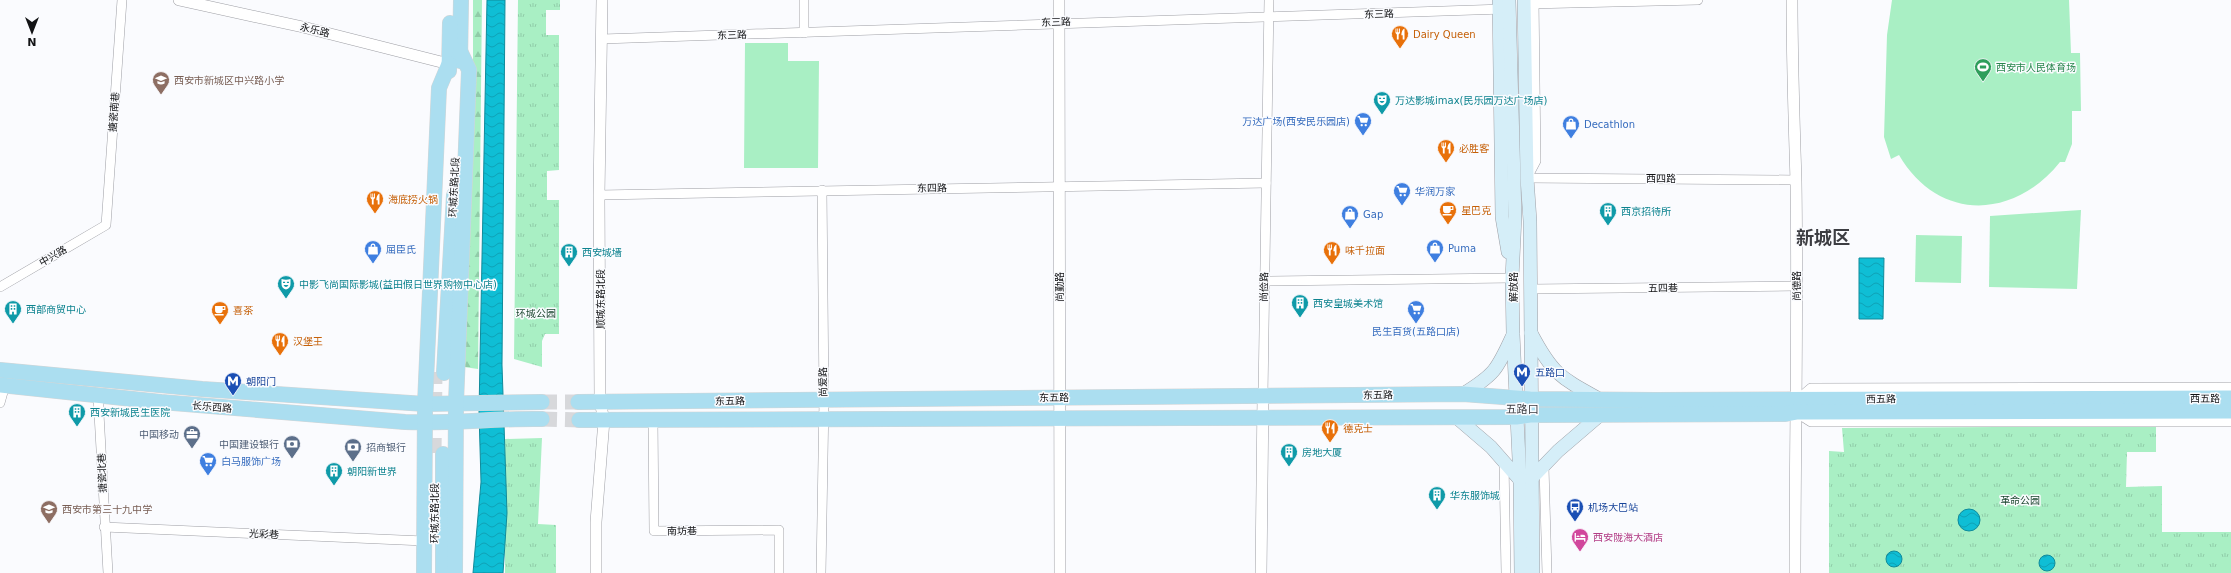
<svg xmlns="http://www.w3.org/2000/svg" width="2231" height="573" font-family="'DejaVu Sans','Noto Sans SC',sans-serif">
  <defs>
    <pattern id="forest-firs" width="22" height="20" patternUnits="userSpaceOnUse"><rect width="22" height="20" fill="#a9efc4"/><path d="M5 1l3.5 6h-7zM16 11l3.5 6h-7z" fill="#90cca8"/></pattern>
    <pattern id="park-tufts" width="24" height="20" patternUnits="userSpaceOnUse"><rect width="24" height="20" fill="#a9efc4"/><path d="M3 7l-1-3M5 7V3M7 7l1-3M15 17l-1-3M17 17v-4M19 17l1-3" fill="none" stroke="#90cca8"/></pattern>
    <pattern id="water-waves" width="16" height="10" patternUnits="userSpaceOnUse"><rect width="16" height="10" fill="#0fbed5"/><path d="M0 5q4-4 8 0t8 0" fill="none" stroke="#0ea2b6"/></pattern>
  </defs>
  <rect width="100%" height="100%" fill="#fafbfe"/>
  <!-- grass -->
  <g fill="#a9efc4">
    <path d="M 1892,0 L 2069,0 L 2071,53 L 2080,53 L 2081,111 L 2072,111 L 2072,144 L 2065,162 L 2060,162 C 2014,220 1938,222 1899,155 L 1891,159 L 1884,137 L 1887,35 Z"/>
    <polygon points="745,43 788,43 788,61 819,61 818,168 744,168"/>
    <polygon points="2081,210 2077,289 1989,287 1990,216"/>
    <polygon points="1916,235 1962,236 1961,283 1915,282"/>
  </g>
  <!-- forest -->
  <polygon fill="url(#forest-firs)" points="473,0 482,0 478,369 464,367 467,162 473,58"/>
  <!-- park -->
  <g fill="url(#park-tufts)">
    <polygon points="518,0 560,0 560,10 546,10 546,35 559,35 559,170 547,171 547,200 559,200 559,334 545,334 542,341 542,367 514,359"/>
    <polygon points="2156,426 2156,452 2127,452 2126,487 2162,486 2162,532 2231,532 2231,573 1829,573 1829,451 1844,452 1842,428"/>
    <polygon points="542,438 538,524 556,525 556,573 505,573 505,439"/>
  </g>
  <!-- water -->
  <g fill="url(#water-waves)" stroke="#108b9b">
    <polygon points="487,0 505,0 502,365 507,513 503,573 473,573 481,482 479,412"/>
    <polygon points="1859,258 1884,258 1883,319 1859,319"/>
    <circle cx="1969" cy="520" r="11"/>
    <circle cx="1894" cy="559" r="8"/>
    <circle cx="2047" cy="563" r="8"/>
  </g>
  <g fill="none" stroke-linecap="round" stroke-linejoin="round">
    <!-- primary-tunnel -->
    <g stroke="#d7d8db" stroke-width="15" stroke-dasharray="15 8" stroke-linecap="butt">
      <polyline points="542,402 578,402"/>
      <polyline points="542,419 579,420"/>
      <polyline points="434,453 435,372"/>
    </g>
    <!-- minor casing -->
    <g stroke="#9e9fa5" stroke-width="10">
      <g id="minor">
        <polyline points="804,0 804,33"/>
        <polyline points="1534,0 1536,161 1527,178 1796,180"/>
        <polyline points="1529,4 1698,0"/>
        <polyline points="602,39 1504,9"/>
        <polyline points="599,195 1266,183"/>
        <polyline points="1264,281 1512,278"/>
        <polyline points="0,287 106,225 122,0"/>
        <polyline points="1531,289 1796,286"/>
        <polyline points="98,396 108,573"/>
        <polyline points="1263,396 1269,0"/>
        <polyline points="1797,400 1811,388 2231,387"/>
        <polyline points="0,403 5,385"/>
        <polyline points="1797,413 1811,422 2231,422"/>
        <polyline points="653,419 654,531 779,530 779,573"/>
        <polyline points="1504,462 1506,573"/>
        <polyline points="1544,467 1547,573"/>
        <polyline points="104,527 424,541"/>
        <polyline points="821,573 824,400 822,190"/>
      </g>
    </g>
    <!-- tertiary casing -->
    <g stroke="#9e9fa5" stroke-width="12">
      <g id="tertiary">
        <polyline points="179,0 303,27 449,64"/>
        <polyline points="1059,0 1060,573"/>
        <path d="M 1792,0 C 1792,60 1794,121 1796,181 C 1798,312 1795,442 1795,573"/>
        <polyline points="596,573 596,522 604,420 600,402 599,195 602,0"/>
        <polyline points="1261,573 1263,396"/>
      </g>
    </g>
    <!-- secondary casing -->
    <g stroke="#9e9fa5" stroke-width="14">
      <g id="secondary">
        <polyline points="1499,0 1502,217 1508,252"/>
        <polyline points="1509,0 1515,217 1512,278 1513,334 1520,480 1521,573"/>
        <polyline points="1524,0 1527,178 1530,221 1533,573"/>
        <path d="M 1531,333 C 1553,375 1561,378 1601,400"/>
        <path d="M 1463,394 C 1494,375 1497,370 1512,337"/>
        <polyline points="1456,417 1491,447 1520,480"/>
        <polyline points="1531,479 1558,451 1600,415"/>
      </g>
    </g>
    <!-- primary casing -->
    <g stroke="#d4d5d5" stroke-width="16">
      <g id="primary">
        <polyline points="460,61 461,0"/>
        <polyline points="449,71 450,23"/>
        <polyline points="0,370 202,389 425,404 542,402"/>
        <polyline points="444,373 454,195"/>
        <path d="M 0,385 L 161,402 L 405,422 C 450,424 496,418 542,419"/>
        <polyline points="578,402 1463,394 1530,399 1655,400 2231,398"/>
        <polyline points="579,420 1516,417 1530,415 1785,414 1796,412 2231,411"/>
        <polyline points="443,454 443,573"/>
        <polyline points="424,573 425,404 439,88 449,64"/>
        <polyline points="455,573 456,403 469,70 460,51"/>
      </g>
    </g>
    <!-- minor -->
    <use href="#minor" stroke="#fff" stroke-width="9"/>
    <!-- tertiary -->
    <use href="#tertiary" stroke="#fff" stroke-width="11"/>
    <!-- secondary -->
    <use href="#secondary" stroke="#d5eef8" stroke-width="13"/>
    <!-- primary -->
    <use href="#primary" stroke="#abdef0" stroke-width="15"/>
  </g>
  <!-- icons -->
  <defs>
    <g id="restaurant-pin" transform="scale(0.9)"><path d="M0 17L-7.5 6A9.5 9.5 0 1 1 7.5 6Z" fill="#e8710a" stroke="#fafbfe"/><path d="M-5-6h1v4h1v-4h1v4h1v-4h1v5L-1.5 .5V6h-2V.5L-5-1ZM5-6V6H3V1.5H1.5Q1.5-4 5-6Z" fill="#fff"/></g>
    <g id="stadium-pin" transform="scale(0.9)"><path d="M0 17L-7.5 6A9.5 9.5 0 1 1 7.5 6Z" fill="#2e9e5b" stroke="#fafbfe"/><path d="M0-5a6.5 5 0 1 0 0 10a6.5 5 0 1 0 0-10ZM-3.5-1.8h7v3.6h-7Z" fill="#fff"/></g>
    <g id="school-pin" transform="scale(0.9)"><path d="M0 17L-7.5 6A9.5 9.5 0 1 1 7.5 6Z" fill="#8d6e63" stroke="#fafbfe"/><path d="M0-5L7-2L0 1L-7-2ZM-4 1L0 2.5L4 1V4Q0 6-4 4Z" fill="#fff"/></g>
    <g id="theatre-pin" transform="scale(0.9)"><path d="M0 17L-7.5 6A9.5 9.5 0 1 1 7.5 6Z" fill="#0f9aa8" stroke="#fafbfe"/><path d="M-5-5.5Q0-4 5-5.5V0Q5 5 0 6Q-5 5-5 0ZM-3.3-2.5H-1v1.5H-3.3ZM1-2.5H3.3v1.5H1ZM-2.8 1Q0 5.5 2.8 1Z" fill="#fff"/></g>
    <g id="supermarket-pin" transform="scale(0.9)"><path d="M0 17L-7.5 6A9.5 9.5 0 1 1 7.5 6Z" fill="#3f7fe0" stroke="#fafbfe"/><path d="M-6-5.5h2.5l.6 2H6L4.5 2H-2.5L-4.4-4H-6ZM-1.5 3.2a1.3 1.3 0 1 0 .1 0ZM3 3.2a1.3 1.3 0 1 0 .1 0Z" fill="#fff"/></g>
    <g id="shop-pin" transform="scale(0.9)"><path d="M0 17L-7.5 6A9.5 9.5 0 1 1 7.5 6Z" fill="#3f7fe0" stroke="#fafbfe"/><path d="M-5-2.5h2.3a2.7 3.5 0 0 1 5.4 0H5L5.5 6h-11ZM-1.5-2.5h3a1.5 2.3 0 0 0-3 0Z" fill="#fff"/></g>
    <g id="cafe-pin" transform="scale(0.9)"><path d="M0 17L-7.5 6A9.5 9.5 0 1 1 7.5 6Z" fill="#e8710a" stroke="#fafbfe"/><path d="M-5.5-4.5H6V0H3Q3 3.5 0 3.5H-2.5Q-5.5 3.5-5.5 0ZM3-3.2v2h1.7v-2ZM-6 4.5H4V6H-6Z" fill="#fff"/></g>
    <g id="building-pin" transform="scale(0.9)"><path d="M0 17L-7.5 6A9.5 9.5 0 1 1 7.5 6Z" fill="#0f9aa8" stroke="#fafbfe"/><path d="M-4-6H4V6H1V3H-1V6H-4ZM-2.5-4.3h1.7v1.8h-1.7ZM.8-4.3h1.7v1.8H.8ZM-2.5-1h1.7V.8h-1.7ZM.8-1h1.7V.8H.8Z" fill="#fff"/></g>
    <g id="metro-pin" transform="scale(0.9)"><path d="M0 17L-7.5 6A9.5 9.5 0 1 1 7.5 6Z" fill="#1a4fb4" stroke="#fafbfe"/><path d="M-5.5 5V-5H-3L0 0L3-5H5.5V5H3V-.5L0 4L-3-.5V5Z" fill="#fff"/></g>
    <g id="office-pin" transform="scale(0.9)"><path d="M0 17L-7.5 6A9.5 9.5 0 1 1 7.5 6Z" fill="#5c6f8a" stroke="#fafbfe"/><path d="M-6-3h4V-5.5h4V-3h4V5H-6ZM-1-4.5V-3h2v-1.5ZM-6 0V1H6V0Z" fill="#fff"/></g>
    <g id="bank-pin" transform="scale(0.9)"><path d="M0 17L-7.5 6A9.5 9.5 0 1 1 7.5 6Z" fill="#5c6f8a" stroke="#fafbfe"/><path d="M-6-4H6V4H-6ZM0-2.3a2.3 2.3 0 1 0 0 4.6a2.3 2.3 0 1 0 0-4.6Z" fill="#fff"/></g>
    <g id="bus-pin" transform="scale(0.9)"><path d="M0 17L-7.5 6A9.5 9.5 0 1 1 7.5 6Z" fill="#1a4fb4" stroke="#fafbfe"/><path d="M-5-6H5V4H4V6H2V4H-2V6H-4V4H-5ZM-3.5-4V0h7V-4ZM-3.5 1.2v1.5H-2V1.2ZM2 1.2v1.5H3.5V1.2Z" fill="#fff"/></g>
    <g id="hotel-pin" transform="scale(0.9)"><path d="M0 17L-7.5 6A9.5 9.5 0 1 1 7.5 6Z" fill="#d1479c" stroke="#fafbfe"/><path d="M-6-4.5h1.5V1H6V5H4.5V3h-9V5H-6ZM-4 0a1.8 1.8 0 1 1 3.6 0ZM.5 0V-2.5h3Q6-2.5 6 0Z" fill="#fff"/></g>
  </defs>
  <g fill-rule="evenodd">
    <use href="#restaurant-pin" x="1400" y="34"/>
    <use href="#stadium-pin" x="1983" y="67"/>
    <use href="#school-pin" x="161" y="80"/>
    <use href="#theatre-pin" x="1382" y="100"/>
    <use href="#supermarket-pin" x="1363" y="121"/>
    <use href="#shop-pin" x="1571" y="124"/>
    <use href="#restaurant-pin" x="1446" y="148"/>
    <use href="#supermarket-pin" x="1402" y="191"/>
    <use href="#restaurant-pin" x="375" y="199"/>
    <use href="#cafe-pin" x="1448" y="210"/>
    <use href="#building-pin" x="1608" y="211"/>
    <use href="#shop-pin" x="1350" y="214"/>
    <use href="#shop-pin" x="1435" y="248"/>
    <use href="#shop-pin" x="373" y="249"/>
    <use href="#restaurant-pin" x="1332" y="250"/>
    <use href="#building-pin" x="569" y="252"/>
    <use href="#theatre-pin" x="286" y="284"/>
    <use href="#building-pin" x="1300" y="303"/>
    <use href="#building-pin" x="13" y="309"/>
    <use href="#supermarket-pin" x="1416" y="309"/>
    <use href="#cafe-pin" x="220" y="310"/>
    <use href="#restaurant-pin" x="280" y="341"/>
    <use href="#metro-pin" x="1522" y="372"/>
    <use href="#metro-pin" x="233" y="381"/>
    <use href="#building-pin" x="77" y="412"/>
    <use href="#restaurant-pin" x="1330" y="428"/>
    <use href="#office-pin" x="192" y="434"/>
    <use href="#bank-pin" x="292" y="444"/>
    <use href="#bank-pin" x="353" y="447"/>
    <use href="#building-pin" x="1289" y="452"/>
    <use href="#supermarket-pin" x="208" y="461"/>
    <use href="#building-pin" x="334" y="471"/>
    <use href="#building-pin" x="1437" y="495"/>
    <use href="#bus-pin" x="1575" y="507"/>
    <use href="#school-pin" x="49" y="509"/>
    <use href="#hotel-pin" x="1580" y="537"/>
  </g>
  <g text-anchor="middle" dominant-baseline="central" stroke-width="3" stroke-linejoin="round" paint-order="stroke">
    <!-- street labels -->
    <g font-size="10" fill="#121315" stroke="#fafbfe">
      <text transform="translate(1379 14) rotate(-2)">东三路</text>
      <text transform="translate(1056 22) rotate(-2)">东三路</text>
      <text transform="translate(315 30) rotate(14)">永乐路</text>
      <text transform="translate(732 35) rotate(-2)">东三路</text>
      <text transform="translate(114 112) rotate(-86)">搪瓷南巷</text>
      <text x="1661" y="178">西四路</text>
      <text transform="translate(454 187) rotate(-87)">环城东路北段</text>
      <text transform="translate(932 188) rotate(-1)">东四路</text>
      <text transform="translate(53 256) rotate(-30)">中兴路</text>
      <text transform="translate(1796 286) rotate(-90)">尚德路</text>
      <text transform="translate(1059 287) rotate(-90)">尚勤路</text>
      <text transform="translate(1264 287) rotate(-89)">尚俭路</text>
      <text transform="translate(1513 287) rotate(-90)">解放路</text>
      <text transform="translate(1663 288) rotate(-1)">五四巷</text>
      <text transform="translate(600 299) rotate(-90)">顺城东路北段</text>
      <text transform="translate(823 382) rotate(-91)">尚爱路</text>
      <text transform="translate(1378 395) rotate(-1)">东五路</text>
      <text x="1054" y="397">东五路</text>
      <text x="2205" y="398">西五路</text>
      <text transform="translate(1881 399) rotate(-1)">西五路</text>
      <text transform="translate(730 401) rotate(-1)">东五路</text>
      <text transform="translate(212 407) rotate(5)">长乐西路</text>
      <text transform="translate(102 473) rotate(-92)">搪瓷北巷</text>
      <text transform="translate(434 513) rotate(-90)">环城东路北段</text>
      <text transform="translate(682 531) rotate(-1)">南坊巷</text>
      <text transform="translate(264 534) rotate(3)">光彩巷</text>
    </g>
    <!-- food labels -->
    <g font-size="10" fill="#c56008" stroke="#fafbfe" text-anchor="start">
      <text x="1413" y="34">Dairy Queen</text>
      <text x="1459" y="148">必胜客</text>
      <text x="388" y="199">海底捞火锅</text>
      <text x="1461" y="210">星巴克</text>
      <text x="1345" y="250">味千拉面</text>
      <text x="233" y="310">喜茶</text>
      <text x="293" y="341">汉堡王</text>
      <text x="1343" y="428">德克士</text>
    </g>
    <!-- leisure labels -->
    <g font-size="10" fill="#27864d" stroke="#fafbfe" text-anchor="start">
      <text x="1996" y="67">西安市人民体育场</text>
    </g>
    <!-- education labels -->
    <g font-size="10" fill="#785e54" stroke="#fafbfe" text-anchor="start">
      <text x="174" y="80">西安市新城区中兴路小学</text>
      <text x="62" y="509">西安市第三十九中学</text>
    </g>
    <!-- culture labels -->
    <g font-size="10" fill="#0d838f" stroke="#fafbfe" text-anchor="start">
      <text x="1395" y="100">万达影城imax(民乐园万达广场店)</text>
      <text x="1621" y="211">西京招待所</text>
      <text x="582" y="252">西安城墙</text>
      <text x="299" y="284">中影飞尚国际影城(益田假日世界购物中心店)</text>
      <text x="1313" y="303">西安皇城美术馆</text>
      <text x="26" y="309">西部商贸中心</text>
      <text x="90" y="412">西安新城民生医院</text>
      <text x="1302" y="452">房地大厦</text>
      <text x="347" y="471">朝阳新世界</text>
      <text x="1450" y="495">华东服饰城</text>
    </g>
    <!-- shop labels -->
    <g font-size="10" fill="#366cbe" stroke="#fafbfe" text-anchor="start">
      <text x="1350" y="121" text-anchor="end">万达广场(西安民乐园店)</text>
      <text x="1584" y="124">Decathlon</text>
      <text x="1415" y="191">华润万家</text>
      <text x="1363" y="214">Gap</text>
      <text x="1448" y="248">Puma</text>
      <text x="386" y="249">屈臣氏</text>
      <text x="1416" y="331" text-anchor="middle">民生百货(五路口店)</text>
      <text x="221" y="461">白马服饰广场</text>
    </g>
    <!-- park labels -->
    <g font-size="10" fill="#1d4730" stroke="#fafbfe">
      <text x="536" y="313">环城公园</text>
      <text x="2020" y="500">革命公园</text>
    </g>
    <!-- transit labels -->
    <g font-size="10" fill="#164399" stroke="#fafbfe" text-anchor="start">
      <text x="1535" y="372">五路口</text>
      <text x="246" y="381">朝阳门</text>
      <text x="1588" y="507">机场大巴站</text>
    </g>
    <!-- service labels -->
    <g font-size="10" fill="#4e5e75" stroke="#fafbfe" text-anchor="end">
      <text x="179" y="434">中国移动</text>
      <text x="279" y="444">中国建设银行</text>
      <text x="366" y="447" text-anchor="start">招商银行</text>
    </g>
    <!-- hotel labels -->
    <g font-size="10" fill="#b23c85" stroke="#fafbfe" text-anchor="start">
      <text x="1593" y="537">西安陇海大酒店</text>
    </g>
    <!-- neighbourhood labels -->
    <g font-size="11" fill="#3c3d42" stroke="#fafbfe">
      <text x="1522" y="409">五路口</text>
    </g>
    <!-- town labels -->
    <g font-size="18" font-weight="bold" fill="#3c3d42" stroke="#fafbfe">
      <text x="1823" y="237">新城区</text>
    </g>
  </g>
  <!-- north arrow -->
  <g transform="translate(32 32) rotate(180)" stroke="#fafbfe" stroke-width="3" paint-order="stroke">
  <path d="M0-3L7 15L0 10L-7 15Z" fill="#121315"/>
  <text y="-6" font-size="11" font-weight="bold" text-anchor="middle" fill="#121315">N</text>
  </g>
</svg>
